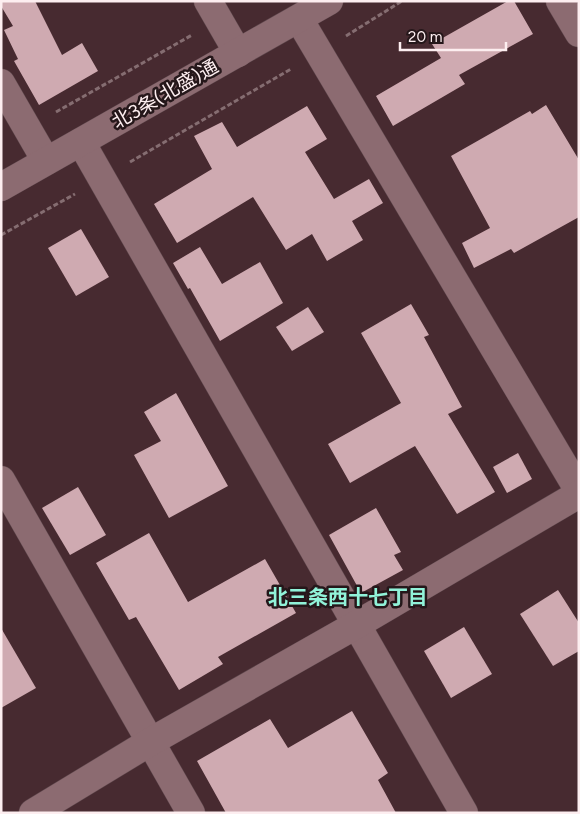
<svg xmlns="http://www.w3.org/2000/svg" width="580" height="814" font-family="Figtree,'Noto Sans JP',sans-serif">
  <rect width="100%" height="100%" fill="#472a30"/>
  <!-- building -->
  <g fill="#cfaab1">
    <polygon points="1,1 35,1 62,55 82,43 98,71 39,105 14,61 18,59 4,30 13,26 1,6"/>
    <polygon points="508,1 514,1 533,34 459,75 465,84 393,126 376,96 441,58 432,44"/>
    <polygon points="546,105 579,160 579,217 514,253 511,249 474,268 462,243 490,228 451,156 530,111 532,114"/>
    <polygon points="307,106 327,139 305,152 334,199 369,179 383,203 352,221 363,240 327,261 312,234 286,250 253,197 177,243 154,204 212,169 194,136 222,122 237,147"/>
    <polygon points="81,229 109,277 76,296 48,248"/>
    <polygon points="200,247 222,284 260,262 283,303 220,341 190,288 188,289 173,263"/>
    <polygon points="411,304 429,335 424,337 462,407 448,414 495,492 457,514 415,446 350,483 328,444 401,403 361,333"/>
    <polygon points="308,307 324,332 292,351 276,327"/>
    <polygon points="176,393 228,486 169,518 134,455 161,441 144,412"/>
    <polygon points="518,453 532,479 507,493 493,467"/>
    <polygon points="78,487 106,535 70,555 42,508"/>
    <polygon points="376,508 401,552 394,555 403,570 361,593 329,535"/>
    <polygon points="149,533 188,602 265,559 296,613 218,657 223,664 179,690 136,617 129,620 96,563"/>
    <polygon points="558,590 579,623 579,651 553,666 520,614"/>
    <polygon points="464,627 492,674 451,698 424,651"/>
    <polygon points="1,628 36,688 1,708"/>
    <polygon points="352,711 388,773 378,780 396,813 226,813 197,761 270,719 288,748"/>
  </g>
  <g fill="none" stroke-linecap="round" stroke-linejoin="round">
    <!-- street casing -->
    <g stroke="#5e474c" stroke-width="29">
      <g id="street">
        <polyline points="208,1 238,53"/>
        <polyline points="560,1 579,33"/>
        <polyline points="299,19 579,491"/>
        <polyline points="1,83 46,161"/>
        <polyline points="81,142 464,813"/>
        <polyline points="1,480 191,813"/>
        <polyline points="33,813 150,742 356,625 579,494"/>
      </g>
    </g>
    <!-- secondary casing -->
    <g stroke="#5e474c" stroke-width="29">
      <polyline id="secondary" points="1,187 329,1"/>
    </g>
    <!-- path -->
    <g stroke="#856d71" stroke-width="3" stroke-dasharray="5 2.5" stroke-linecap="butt">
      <polyline points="346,36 402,1"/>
      <polyline points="56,112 192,35"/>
      <polyline points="130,162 291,69"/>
      <polyline points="1,235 75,194"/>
    </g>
    <!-- street -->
    <use href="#street" stroke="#8c6b71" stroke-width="28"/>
    <!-- secondary -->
    <use href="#secondary" stroke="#8c6b71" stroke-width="28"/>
  </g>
  <g text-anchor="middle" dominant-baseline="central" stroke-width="5" stroke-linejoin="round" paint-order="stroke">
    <!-- street labels -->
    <g font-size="19" fill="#fdeef0" stroke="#25171a">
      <text transform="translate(165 94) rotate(-30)">北3条(北盛)通</text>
    </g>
    <!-- neighbourhood labels -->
    <g font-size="20" font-weight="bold" fill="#91f3d9" stroke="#25171a">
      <text x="348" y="597">北三条西十七丁目</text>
    </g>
  </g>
  <!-- border -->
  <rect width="580" height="814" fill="none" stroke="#fdeef0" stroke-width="5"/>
  <!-- scale -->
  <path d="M400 42v8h106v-8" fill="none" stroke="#fdeef0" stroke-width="2.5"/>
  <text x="408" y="42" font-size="15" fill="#fdeef0" stroke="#25171a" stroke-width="4" paint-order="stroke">20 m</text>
</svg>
